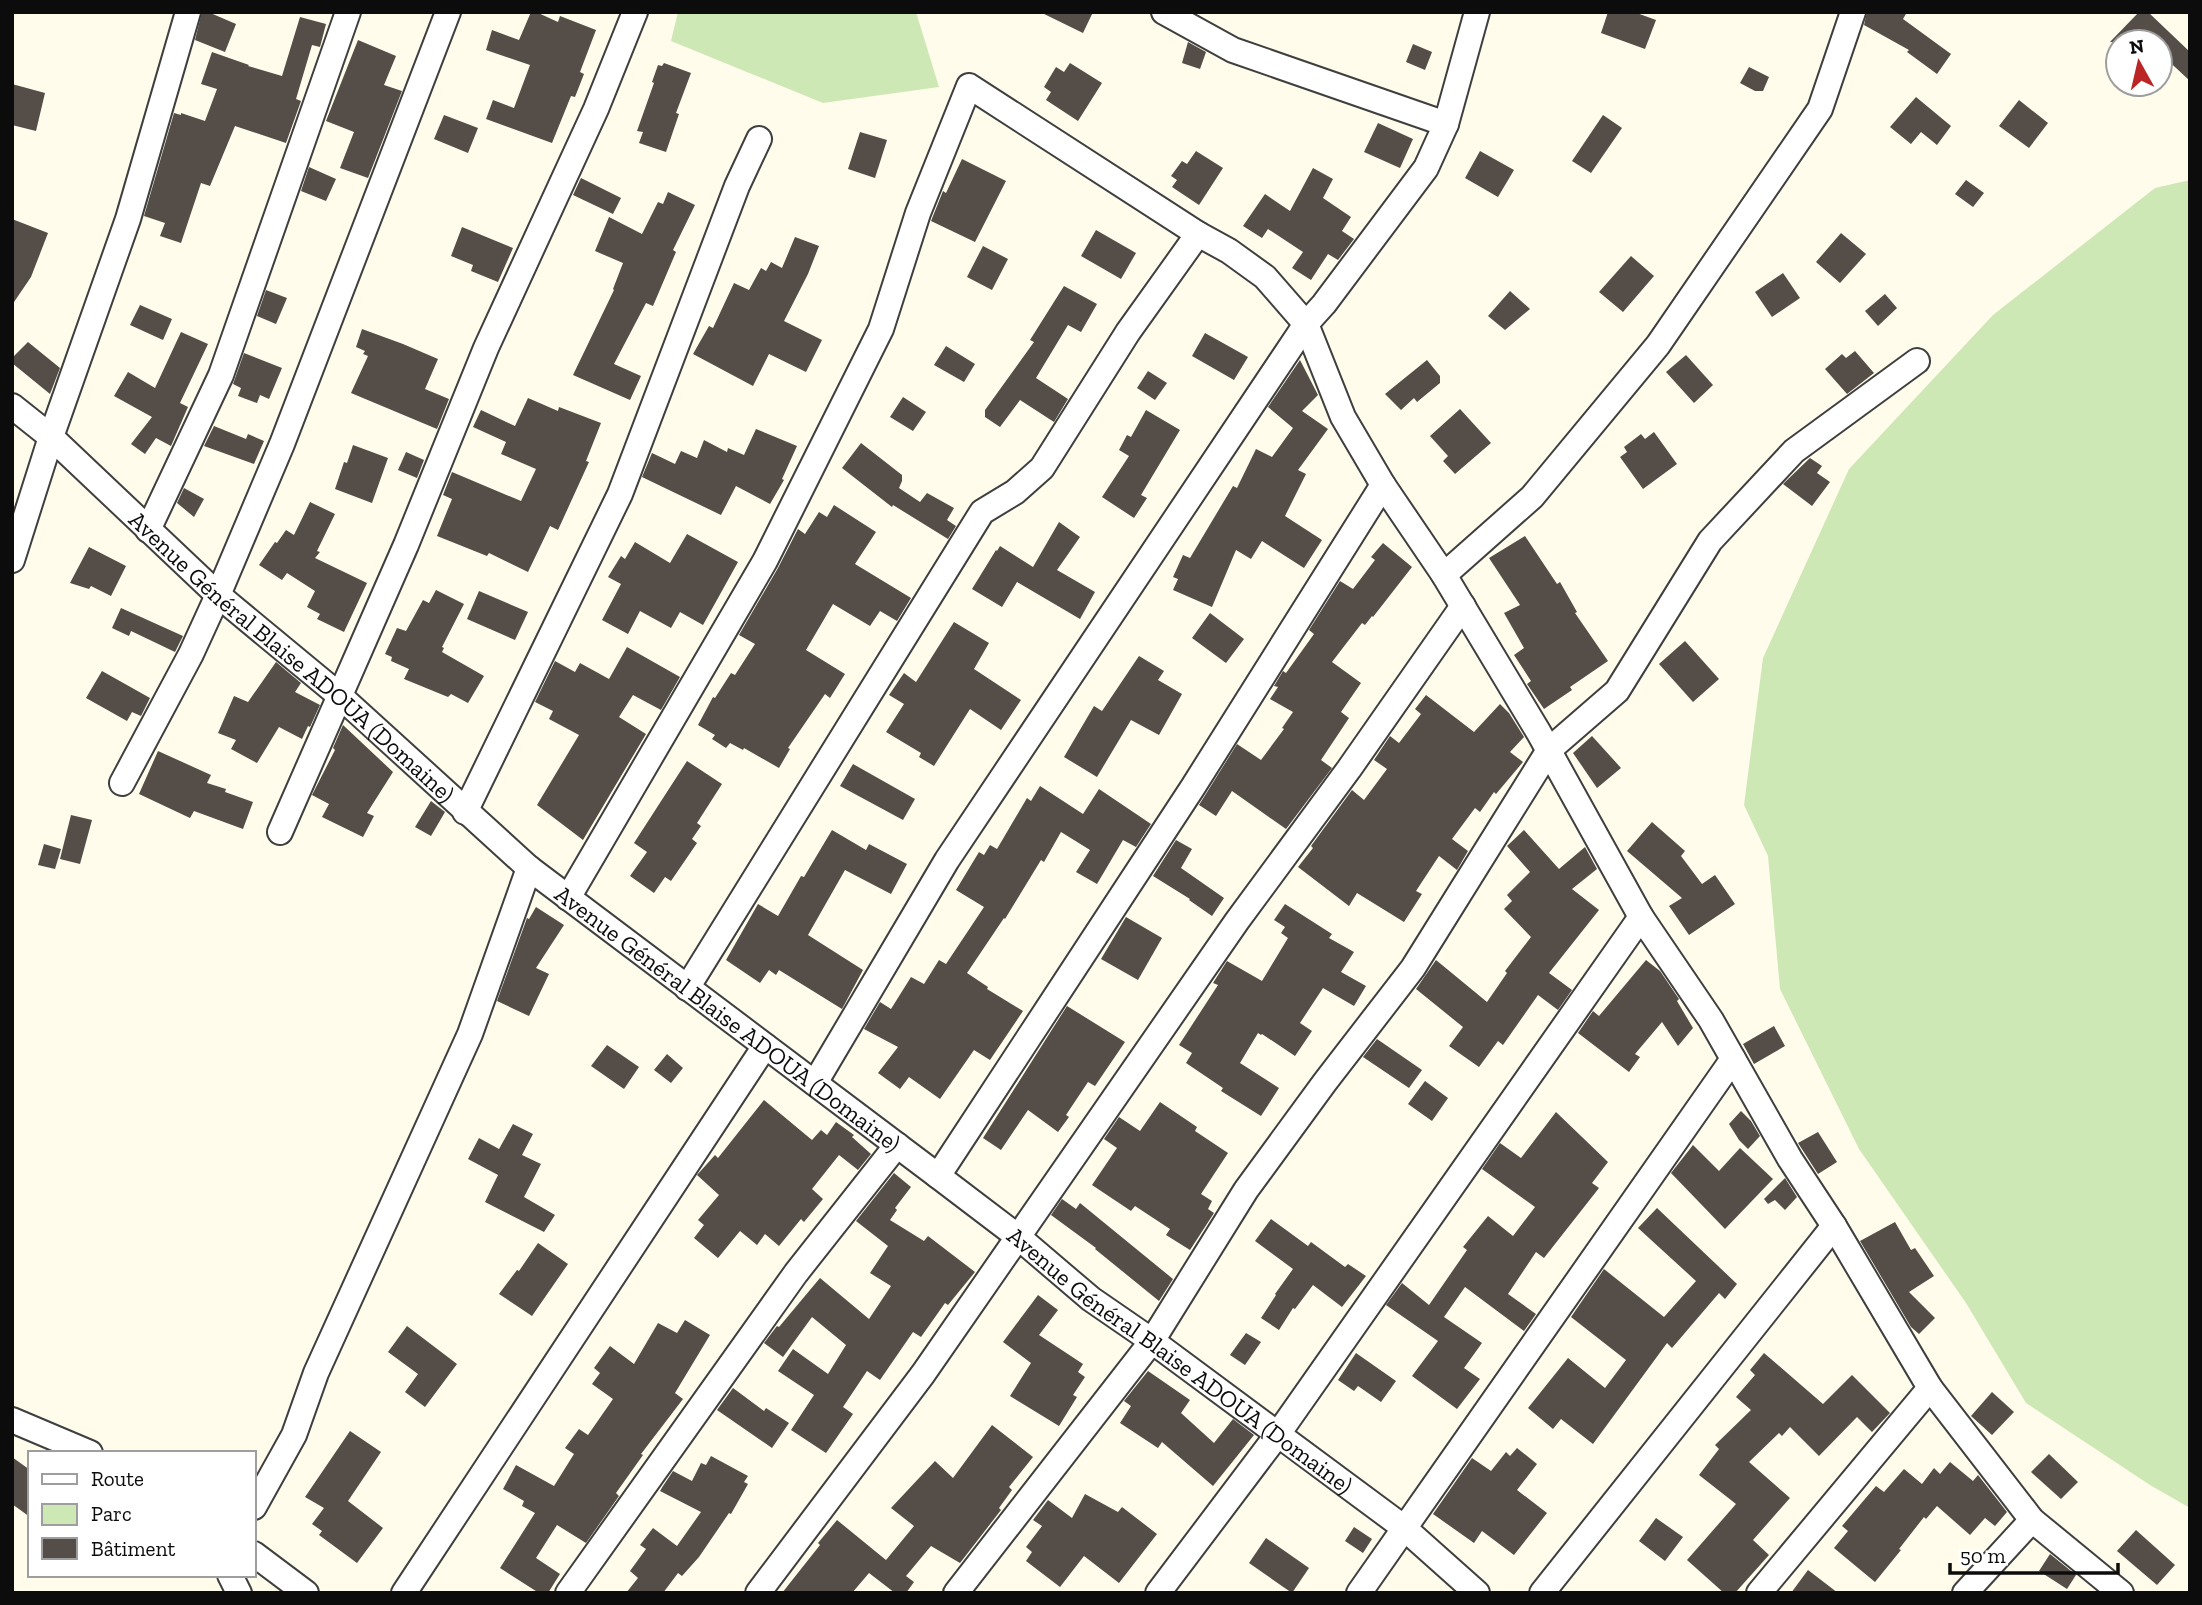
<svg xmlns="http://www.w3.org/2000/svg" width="2202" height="1605" font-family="'Zilla Slab',serif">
  <rect width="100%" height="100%" fill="#fffceb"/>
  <!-- green -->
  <g fill="#cee8b5">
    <polygon points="678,12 916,12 939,87 823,103 671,41"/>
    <polygon points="2190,180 2190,1508 2150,1485 2026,1403 1966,1303 1859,1149 1780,989 1768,856 1744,805 1763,658 1849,469 1993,315 2155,188"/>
  </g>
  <!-- building -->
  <g fill="#544d48">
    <polygon points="202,12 208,12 236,24 225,52 195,40"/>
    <polygon points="531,12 536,12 558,22 560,16 596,30 580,72 584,74 575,97 571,96 552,143 486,119 493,100 514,108 530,65 486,50 492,30 519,40"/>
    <polygon points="1040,12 1093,12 1083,33"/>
    <polygon points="1608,12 1634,12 1656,20 1645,49 1601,33"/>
    <polygon points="1867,12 1907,12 1903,19 1951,54 1937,74 1907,52 1909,50 1864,25"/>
    <polygon points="2139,12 2148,12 2190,52 2190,81 2160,53 2160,42 2110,42"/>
    <polygon points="300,17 326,24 320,47 312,45 296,99 301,101 286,143 235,126 210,186 201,183 181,243 160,236 165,223 144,216 174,113 181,115 181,113 205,121 217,89 201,84 212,52 249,65 248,66 282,76"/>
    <polygon points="358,40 396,56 384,85 402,91 368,178 340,168 354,132 326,121"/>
    <polygon points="1188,42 1206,52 1200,69 1182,63"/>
    <polygon points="1413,44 1432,52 1425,70 1406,62"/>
    <polygon points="664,63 691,73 676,113 679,114 666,152 639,143 643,132 637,131 654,83 652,82 658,65 662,66"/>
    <polygon points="1070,63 1102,83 1078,121 1046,100 1051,92 1044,87 1056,67 1064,72"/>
    <polygon points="1749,67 1769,77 1763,91 1755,91 1740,83"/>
    <polygon points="12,84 45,93 36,131 12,125"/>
    <polygon points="1916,97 1951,126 1937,145 1921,132 1911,144 1890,127"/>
    <polygon points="2019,100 2048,123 2029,148 1999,126"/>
    <polygon points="444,115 478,128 468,153 434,139"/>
    <polygon points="1603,115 1622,128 1591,173 1572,161"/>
    <polygon points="1378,123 1413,139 1400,168 1364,152"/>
    <polygon points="860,132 887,140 875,178 848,169"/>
    <polygon points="1196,151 1223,168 1199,205 1172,187 1177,180 1171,176 1182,161 1187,164"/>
    <polygon points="1480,151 1514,170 1498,197 1465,178"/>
    <polygon points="962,159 1006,181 975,242 931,221 943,191 946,193"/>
    <polygon points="309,167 336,179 326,201 301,191"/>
    <polygon points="1313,168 1333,179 1323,198 1351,217 1342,231 1354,239 1338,260 1328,254 1311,280 1292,268 1303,252 1268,229 1262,238 1243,226 1265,194 1290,211"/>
    <polygon points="581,178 621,198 613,214 573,195"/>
    <polygon points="1966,180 1984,193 1973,207 1955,194"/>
    <polygon points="668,192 695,205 673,250 676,252 653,306 646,303 614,364 641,376 630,400 573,375 614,290 613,289 623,263 595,251 609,217 642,234 658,202 663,204"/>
    <polygon points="12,219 48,233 31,277 12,305"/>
    <polygon points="462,227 513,248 498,282 471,271 473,265 451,256"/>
    <polygon points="1096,230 1136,253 1121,279 1081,256"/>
    <polygon points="1841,233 1866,254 1840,283 1816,262"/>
    <polygon points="795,237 819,246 808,274 784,321 822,340 806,372 769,354 753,386 693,354 709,326 713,328 734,283 749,290 761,268 766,271 771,262 782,268"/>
    <polygon points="983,246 1008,259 992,290 967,277"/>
    <polygon points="1631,256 1654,276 1623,312 1599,292"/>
    <polygon points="1783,273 1800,298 1772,317 1755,292"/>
    <polygon points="1064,286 1097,304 1081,332 1068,325 1036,378 1068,399 1054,422 1020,400 1000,427 985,417 985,410 1034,342 1030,340"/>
    <polygon points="266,290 287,298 276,324 257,316"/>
    <polygon points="1510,291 1530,309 1505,330 1488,316"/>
    <polygon points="1885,294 1897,308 1878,326 1865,311"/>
    <polygon points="140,305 172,319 163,340 130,325"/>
    <polygon points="362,329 403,344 438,359 425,389 449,399 437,429 351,393 368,356 363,354 365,351 356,347"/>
    <polygon points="181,332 208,344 180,403 188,407 171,446 156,438 145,454 131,444 152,417 114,396 128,372 155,388"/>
    <polygon points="1205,333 1248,357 1234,380 1192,356"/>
    <polygon points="28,342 60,368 50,394 12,363 12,358"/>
    <polygon points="946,346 975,364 964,382 934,365"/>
    <polygon points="1855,351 1874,373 1847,394 1825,369 1842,354 1846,358"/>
    <polygon points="244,353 282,368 269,399 260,395 257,403 238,396 241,388 233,384"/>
    <polygon points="1686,355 1713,385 1694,403 1666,372"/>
    <polygon points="1300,360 1318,395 1302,411 1328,429 1298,470 1306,474 1285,516 1322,540 1304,568 1262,541 1251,559 1236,550 1212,607 1173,590 1178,579 1173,577 1183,555 1190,558 1233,486 1237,488 1256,449 1272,457 1293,428 1268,407"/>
    <polygon points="1427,360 1440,376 1440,383 1417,402 1414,398 1401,410 1385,394"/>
    <polygon points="1148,371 1167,383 1155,400 1137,388"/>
    <polygon points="903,397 926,412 913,431 890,417"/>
    <polygon points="528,398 558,411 559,407 601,423 586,461 589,462 558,530 550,526 528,572 489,553 487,556 437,536 452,499 443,495 452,472 521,501 536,469 501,454 506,442 473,427 481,410 515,426"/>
    <polygon points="1460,409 1491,443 1455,474 1443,461 1448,456 1430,436"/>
    <polygon points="1146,410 1180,430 1141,495 1147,498 1134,518 1102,497 1129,456 1119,450 1127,435 1131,437"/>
    <polygon points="214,426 246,439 248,434 264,441 254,464 204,446"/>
    <polygon points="756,429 797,446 782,479 784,480 770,504 736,486 721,515 642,477 652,453 675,464 681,451 697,458 704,440 727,452 728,448 744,455"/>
    <polygon points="1654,432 1677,464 1643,489 1620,457 1627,452 1624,447 1641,434 1645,439"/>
    <polygon points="861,443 902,475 902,481 899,488 920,502 927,493 954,508 947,520 956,526 948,539 893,505 892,507 842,468"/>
    <polygon points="353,445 388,458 372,503 335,489 344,462 347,463"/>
    <polygon points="406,452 424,460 417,478 398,470"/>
    <polygon points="1810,458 1822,466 1817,473 1830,482 1812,506 1783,484"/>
    <polygon points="184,488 204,499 194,517 177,503"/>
    <polygon points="310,502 335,514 317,551 320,552 315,558 367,583 344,632 317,619 320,614 307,607 315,591 287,573 282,580 259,565 275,542 277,543 286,530 294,535"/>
    <polygon points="834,505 876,532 855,564 911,598 897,621 880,611 870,626 833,604 806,650 845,674 830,698 825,694 788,748 790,749 779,768 744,748 743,750 730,743 726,748 712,739 715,735 698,725 713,697 715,698 731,673 735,675 755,644 739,635 778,568 798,529 805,534 819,512 827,517"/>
    <polygon points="1059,522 1080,537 1057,570 1095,592 1080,619 1017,582 1002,607 972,589 996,550 997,551 1000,546 1033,567"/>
    <polygon points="687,534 738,562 703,625 680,612 671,628 640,611 628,634 602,620 621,584 608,577 621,556 625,559 635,542 670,563"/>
    <polygon points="1525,536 1557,584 1560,582 1577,612 1575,613 1608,661 1570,687 1572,690 1544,709 1527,684 1531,681 1514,655 1524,648 1504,613 1520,605 1489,558"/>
    <polygon points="1383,543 1412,567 1373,617 1372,616 1365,625 1362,623 1332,662 1361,683 1341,712 1349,718 1321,760 1332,768 1286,829 1232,791 1216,816 1199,805 1237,744 1261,760 1284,729 1282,728 1293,712 1270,699 1278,687 1274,686 1283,671 1286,673 1314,634 1309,630 1340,581 1353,589 1375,560 1371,557"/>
    <polygon points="89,547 126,566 111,596 91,586 89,589 70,583"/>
    <polygon points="436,590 464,604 442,647 444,648 442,652 484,676 468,703 451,694 448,697 404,679 409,669 391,661 392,657 385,654 397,628 406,631 423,600 429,603"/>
    <polygon points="479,591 528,612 515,640 467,619"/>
    <polygon points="121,608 183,636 175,652 131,631 129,636 112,628"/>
    <polygon points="1210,613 1244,639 1226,663 1192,638"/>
    <polygon points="954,622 989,643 974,669 1021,700 1001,730 970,709 934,766 919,757 921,753 886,732 904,704 889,695 904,673 916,682"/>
    <polygon points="1685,641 1719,679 1693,702 1659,664"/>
    <polygon points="627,647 680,677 661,710 633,695 619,717 646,734 583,840 537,805 579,735 549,719 553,711 535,702 555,661 575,672 580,663 609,679"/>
    <polygon points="1139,656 1164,671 1158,680 1182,694 1159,735 1131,720 1097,777 1064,757 1094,706 1102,711"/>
    <polygon points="276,662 301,683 295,692 320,705 310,727 308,726 302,739 279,727 257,763 231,749 236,740 218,733 234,696 248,702"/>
    <polygon points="102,671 150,698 141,716 132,712 127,721 86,698"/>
    <polygon points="1426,695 1474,732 1500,704 1509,713 1524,737 1510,752 1523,762 1496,794 1494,792 1480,812 1475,808 1452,839 1468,851 1457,870 1439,856 1416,891 1422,894 1404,922 1357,893 1349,906 1298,867 1313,848 1311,846 1352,790 1364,800 1387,769 1374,760 1390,736 1399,743 1421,714 1415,709"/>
    <polygon points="343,725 393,772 367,813 374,816 363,837 322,817 329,804 312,795 335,750 333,748"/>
    <polygon points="1592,736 1621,768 1597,788 1573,753"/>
    <polygon points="158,751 211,775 207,783 226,789 225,792 253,802 243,829 194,811 190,818 139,794"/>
    <polygon points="687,761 722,784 697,823 701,826 692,839 697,843 671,881 665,877 654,893 630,876 647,852 634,843"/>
    <polygon points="853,764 915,799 903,820 840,786"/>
    <polygon points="1040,786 1083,814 1099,789 1151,824 1136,847 1123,840 1097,884 1076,872 1090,850 1061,832 1044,862 1041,860 1005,919 1004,918 967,973 988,987 987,989 1023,1011 990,1060 974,1050 940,1099 909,1077 900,1089 878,1073 898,1047 864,1029 880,1002 891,1009 911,977 924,984 939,960 946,964 984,907 956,890 979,852 984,855 990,845 997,849 1027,798 1031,801"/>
    <polygon points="431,801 445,812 431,836 415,827"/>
    <polygon points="71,815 92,820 80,864 60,859"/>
    <polygon points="1652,822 1685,851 1681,856 1702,884 1715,875 1735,904 1689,935 1669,906 1682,898 1627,851"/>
    <polygon points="832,830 866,850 869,844 907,864 891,894 845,870 808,935 863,970 842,1009 779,970 776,975 769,970 760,983 726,960 758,904 778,916 801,876 804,877"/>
    <polygon points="1524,830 1559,869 1585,847 1597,869 1572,889 1599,910 1549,973 1572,990 1558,1010 1538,995 1503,1045 1498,1041 1479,1067 1449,1046 1463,1027 1416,989 1436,960 1487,1002 1507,973 1505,971 1531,937 1504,909 1512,901 1507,895 1530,872 1507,846"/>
    <polygon points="1176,840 1192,849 1181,868 1224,898 1212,916 1189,900 1190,899 1153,876"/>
    <polygon points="44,844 61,849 55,869 38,865"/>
    <polygon points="1285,904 1332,934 1329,938 1354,952 1341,972 1366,986 1354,1006 1323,988 1300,1023 1312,1031 1295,1056 1262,1034 1261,1035 1258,1033 1240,1063 1279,1088 1261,1116 1221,1091 1223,1088 1186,1063 1192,1053 1179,1045 1218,985 1213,983 1227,961 1262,981 1288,938 1281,933 1285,927 1274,920"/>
    <polygon points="536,907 564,925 536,968 549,974 529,1016 497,1001 527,918 529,919"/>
    <polygon points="1126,917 1162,938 1138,980 1101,959"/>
    <polygon points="1646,960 1660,971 1679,999 1677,1001 1693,1028 1678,1046 1662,1022 1635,1054 1640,1057 1629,1072 1578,1033 1593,1011 1599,1016"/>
    <polygon points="1067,1006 1125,1042 1095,1086 1088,1082 1066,1115 1069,1117 1058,1132 1028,1110 1001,1150 983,1138"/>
    <polygon points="1774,1026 1785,1046 1754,1064 1743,1044"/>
    <polygon points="1377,1039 1422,1070 1409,1088 1363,1057"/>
    <polygon points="607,1045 639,1067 624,1089 591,1066"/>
    <polygon points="667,1054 683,1068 671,1083 654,1070"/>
    <polygon points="1425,1081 1448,1098 1432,1121 1408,1104"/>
    <polygon points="764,1100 812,1140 821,1130 827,1135 836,1122 854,1135 852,1137 871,1154 858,1170 839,1155 812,1189 823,1199 804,1222 801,1219 779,1246 765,1234 757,1245 740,1231 718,1258 694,1238 704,1225 698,1220 719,1195 697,1175 715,1155 718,1158"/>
    <polygon points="1160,1102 1197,1127 1195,1131 1228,1153 1201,1194 1212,1201 1208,1209 1214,1213 1190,1250 1166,1235 1170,1229 1135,1206 1131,1211 1092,1185 1117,1148 1104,1139 1119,1117 1140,1131"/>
    <polygon points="1741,1111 1751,1121 1760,1136 1748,1149 1739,1140 1729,1124"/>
    <polygon points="1556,1112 1608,1162 1592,1183 1599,1188 1544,1258 1536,1252 1508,1294 1536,1314 1524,1331 1465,1287 1444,1317 1482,1343 1464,1368 1480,1379 1457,1409 1412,1376 1438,1341 1386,1305 1402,1283 1429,1305 1467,1250 1463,1247 1488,1216 1513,1236 1535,1207 1482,1169 1500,1143 1521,1158"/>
    <polygon points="513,1124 533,1134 522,1155 541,1164 524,1197 555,1215 544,1232 485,1202 498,1175 468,1159 479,1138 499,1149"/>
    <polygon points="1818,1132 1837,1162 1818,1174 1798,1143"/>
    <polygon points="1693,1145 1719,1171 1740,1148 1773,1179 1725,1229 1671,1173"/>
    <polygon points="894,1173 911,1187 895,1208 897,1210 890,1220 924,1241 928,1236 975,1272 948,1305 945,1303 921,1337 913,1332 880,1380 867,1371 843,1407 853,1414 826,1453 791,1430 814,1395 778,1371 793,1349 828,1374 846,1345 812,1317 783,1357 764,1343 777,1326 779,1327 820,1278 869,1319 891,1286 870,1273 888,1246 856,1221"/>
    <polygon points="1785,1178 1797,1197 1785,1210 1775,1200 1768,1204 1764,1199"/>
    <polygon points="1062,1199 1076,1209 1080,1203 1173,1279 1159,1301 1095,1249 1096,1248 1051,1215"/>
    <polygon points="1657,1208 1737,1284 1725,1299 1719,1293 1672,1348 1667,1343 1593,1444 1561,1419 1553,1429 1528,1408 1568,1358 1605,1388 1626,1360 1571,1317 1604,1269 1664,1317 1696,1281 1638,1228"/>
    <polygon points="1271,1219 1308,1246 1311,1242 1345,1267 1348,1264 1366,1276 1342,1307 1313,1285 1295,1309 1293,1308 1279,1330 1261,1318 1276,1295 1275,1294 1293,1269 1255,1241"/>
    <polygon points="1895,1222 1911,1250 1915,1248 1934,1276 1909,1292 1935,1318 1919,1334 1911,1327 1860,1241"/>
    <polygon points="538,1243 568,1264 532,1316 499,1294 517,1270 519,1271"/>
    <polygon points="1038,1295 1058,1310 1039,1335 1083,1364 1078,1372 1085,1377 1073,1395 1077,1397 1059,1426 1010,1396 1031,1363 1003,1342"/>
    <polygon points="685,1320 710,1335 675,1393 683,1399 641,1454 643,1455 616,1493 619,1496 586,1543 557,1525 536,1558 560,1574 548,1593 539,1593 500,1568 535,1513 522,1506 524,1501 503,1489 516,1465 554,1486 574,1454 565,1448 579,1429 588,1435 613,1399 592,1384 600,1373 594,1368 610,1346 634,1364 658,1323 677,1333"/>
    <polygon points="407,1326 457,1364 425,1407 405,1392 418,1374 388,1352"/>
    <polygon points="1246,1333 1261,1342 1245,1365 1230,1355"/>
    <polygon points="1356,1353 1396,1381 1381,1402 1358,1386 1354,1391 1338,1380"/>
    <polygon points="1764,1353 1823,1404 1852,1375 1890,1413 1872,1432 1857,1417 1819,1456 1790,1427 1782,1436 1779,1433 1749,1462 1790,1498 1753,1540 1769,1555 1735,1593 1724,1593 1687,1560 1736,1504 1699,1475 1719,1449 1715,1445 1751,1410 1736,1397 1755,1375 1750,1370"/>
    <polygon points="1148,1371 1190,1400 1181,1413 1214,1443 1233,1419 1254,1435 1213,1486 1162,1442 1158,1448 1120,1423 1131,1406 1124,1401"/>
    <polygon points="733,1388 764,1411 766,1408 789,1423 772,1448 717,1410"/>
    <polygon points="1992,1392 2014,1412 1992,1435 1971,1416"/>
    <polygon points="992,1425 1033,1457 1009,1487 1012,1490 999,1508 1001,1510 960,1563 931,1546 906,1576 914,1582 906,1593 895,1593 869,1573 852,1593 782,1593 820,1545 818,1543 837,1520 886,1560 914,1526 891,1508 935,1461 953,1478"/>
    <polygon points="350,1431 381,1452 348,1501 383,1528 357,1563 319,1535 322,1531 312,1524 324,1508 305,1497"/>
    <polygon points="1517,1448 1537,1464 1517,1490 1547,1513 1514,1555 1482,1531 1474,1543 1433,1514 1472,1458 1491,1471 1506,1452 1510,1456"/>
    <polygon points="2049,1454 2078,1482 2061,1499 2031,1472"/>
    <polygon points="711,1456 748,1476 744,1482 748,1484 731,1514 729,1513 699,1557 682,1576 678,1573 663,1593 626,1593 638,1578 630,1571 646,1549 640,1545 653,1528 677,1546 701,1512 660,1491 663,1486 673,1471 692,1481 701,1463 706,1465"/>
    <polygon points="12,1457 30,1470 30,1517 12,1504"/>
    <polygon points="1950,1462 1973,1481 1978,1475 2007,1512 1995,1526 1985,1518 1970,1535 1937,1506 1926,1519 1924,1517 1899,1549 1901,1550 1875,1582 1834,1548 1848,1531 1842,1526 1876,1486 1884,1492 1904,1469 1922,1484 1934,1468 1940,1474"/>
    <polygon points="1085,1494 1118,1512 1122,1507 1157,1534 1119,1583 1084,1556 1060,1587 1026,1561 1032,1552 1026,1547 1042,1526 1033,1520 1048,1500 1072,1518"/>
    <polygon points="1656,1518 1683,1537 1665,1561 1639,1541"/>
    <polygon points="1354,1527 1372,1539 1363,1553 1345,1541"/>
    <polygon points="2136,1530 2175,1565 2157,1585 2117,1551"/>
    <polygon points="1266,1538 1309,1568 1292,1593 1249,1563"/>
    <polygon points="2050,1554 2076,1575 2067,1589 2039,1571"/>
    <polygon points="1808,1570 1838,1593 1791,1593"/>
  </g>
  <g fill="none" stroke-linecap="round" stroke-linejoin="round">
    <!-- minor casing -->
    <g stroke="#3f3f3f" stroke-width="28">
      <g id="minor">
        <polyline points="1164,12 1233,50 1446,124"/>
        <path id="s1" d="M 12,406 L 51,437 L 218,595 L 340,696 L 529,868 L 938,1176 L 1017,1236 L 1091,1299 L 1152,1341 L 1403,1527 L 1477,1593"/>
        <polyline points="148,530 221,375 348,12"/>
        <polyline points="12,560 51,437 128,219 188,12"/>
        <polyline points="1444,575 1532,497 1658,345 1820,109 1853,12"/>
        <polyline points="122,783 191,654 218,595 282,444 448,12"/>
        <polyline points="465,812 620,494 737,186 759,139"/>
        <polyline points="280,832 406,545 486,348 596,109 635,12"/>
        <polyline points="568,898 765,561 881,329 918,213 969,86 1198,234 1229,251 1265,277 1306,324 1343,417 1383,485 1444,575 1539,733 1641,917 1711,1020 1790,1159 1834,1226 1930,1388 2032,1520 2121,1593"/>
        <polyline points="687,988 982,512 1015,492 1042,468 1128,332 1198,234"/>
        <polyline points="815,1083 947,860 1306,324 1324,304 1426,168 1446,124 1477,12"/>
        <polyline points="938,1176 1193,787 1383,485"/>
        <polyline points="12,1420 90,1453"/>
        <polyline points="254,1507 294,1435 316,1373 470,1034 529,868"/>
        <polyline points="254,1554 306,1593"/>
        <polyline points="230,1575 239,1593"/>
        <polyline points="404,1593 765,1046"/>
        <polyline points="568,1593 796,1273 897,1145"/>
        <polyline points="758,1593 923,1374 1237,921 1349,769 1463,606"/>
        <polyline points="956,1593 1152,1341 1246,1190 1325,1082 1413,968 1549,750 1617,691 1710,541 1794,451 1917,361"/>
        <polyline points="1158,1593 1278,1434 1641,917"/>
        <polyline points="1359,1593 1733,1059"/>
        <polyline points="1542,1593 1834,1226"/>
        <polyline points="1759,1593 1930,1388"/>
        <polyline points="1965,1593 2032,1520"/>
      </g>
    </g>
    <!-- minor -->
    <use href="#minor" stroke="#fff" stroke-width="24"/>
  </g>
  <g text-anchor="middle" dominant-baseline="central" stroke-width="7" stroke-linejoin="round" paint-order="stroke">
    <!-- street labels -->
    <g font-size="24" fill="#0c0c0c" stroke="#fff">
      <text stroke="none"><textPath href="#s1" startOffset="376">Avenue Général Blaise ADOUA (Domaine)</textPath></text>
      <text stroke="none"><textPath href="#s1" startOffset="943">Avenue Général Blaise ADOUA (Domaine)</textPath></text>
      <text stroke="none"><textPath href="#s1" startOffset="1510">Avenue Général Blaise ADOUA (Domaine)</textPath></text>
    </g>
  </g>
  <!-- border -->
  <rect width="2202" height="1605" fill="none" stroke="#0c0c0c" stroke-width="28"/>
  <!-- legend -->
  <rect x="28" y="1451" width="228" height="126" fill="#ffffff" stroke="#9e9e9e" stroke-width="2"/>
  <rect x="42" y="1474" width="35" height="10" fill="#ffffff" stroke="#9e9e9e" stroke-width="2"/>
  <text x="91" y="1486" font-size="21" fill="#0c0c0c">Route</text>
  <rect x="42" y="1504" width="35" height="21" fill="#cee8b5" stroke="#9e9e9e" stroke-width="2"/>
  <text x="91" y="1521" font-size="21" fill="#0c0c0c">Parc</text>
  <rect x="42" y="1538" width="35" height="21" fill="#544d48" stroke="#9e9e9e" stroke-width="2"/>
  <text x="91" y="1556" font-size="21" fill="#0c0c0c">Bâtiment</text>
  <!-- north arrow -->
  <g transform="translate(2139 63) rotate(352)"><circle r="33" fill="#ffffff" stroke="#9e9e9e" stroke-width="2"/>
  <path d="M0-5L12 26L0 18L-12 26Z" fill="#bb2525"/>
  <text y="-10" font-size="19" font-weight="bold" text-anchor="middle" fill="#0c0c0c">N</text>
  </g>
  <!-- scale -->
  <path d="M1950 1563v10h168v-10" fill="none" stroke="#0c0c0c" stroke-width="3.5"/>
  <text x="1960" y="1563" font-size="21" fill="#0c0c0c" stroke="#ffffff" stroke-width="5" paint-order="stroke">50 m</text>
</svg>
